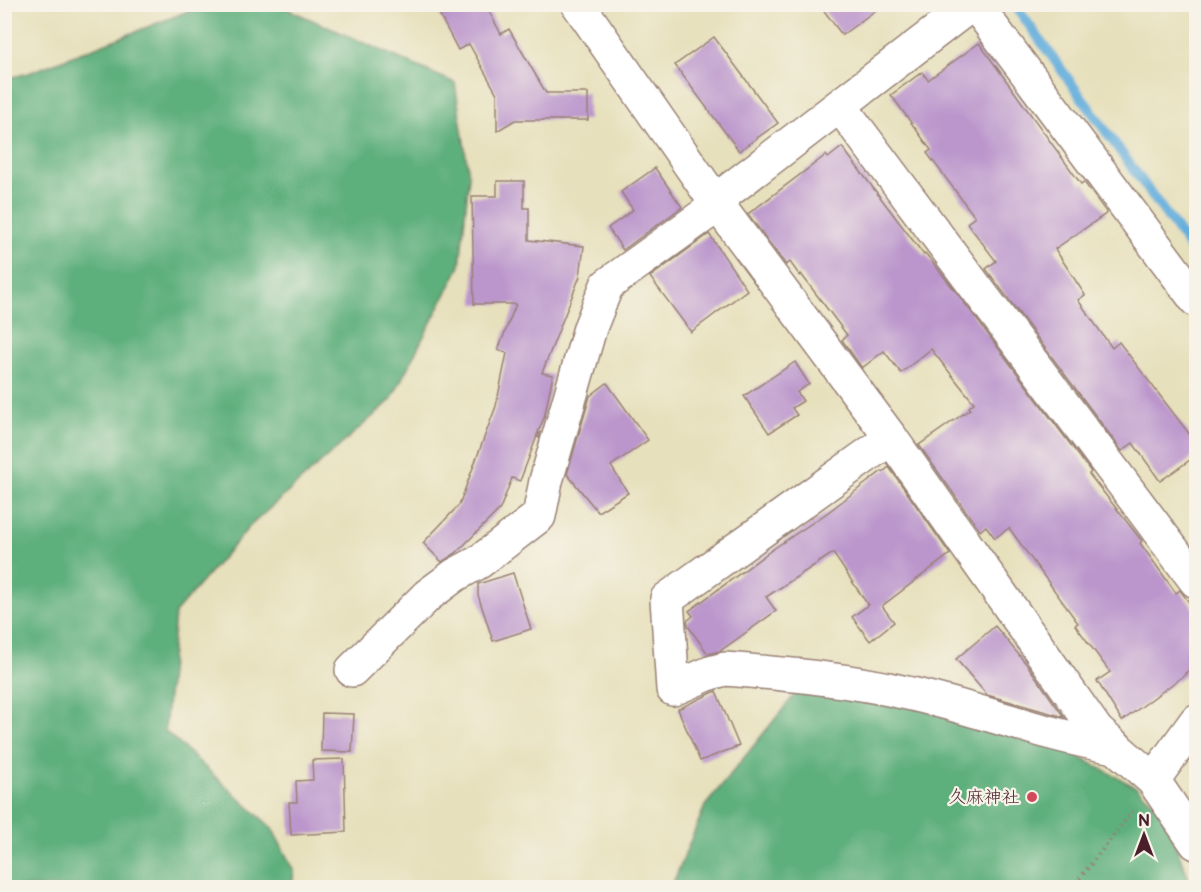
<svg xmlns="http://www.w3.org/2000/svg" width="1201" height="892" font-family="'Balsamiq Sans','Klee One',sans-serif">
  <rect width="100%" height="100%" fill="#f7f3e8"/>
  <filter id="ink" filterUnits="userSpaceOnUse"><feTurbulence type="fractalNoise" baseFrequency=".0167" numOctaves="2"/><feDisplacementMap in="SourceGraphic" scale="12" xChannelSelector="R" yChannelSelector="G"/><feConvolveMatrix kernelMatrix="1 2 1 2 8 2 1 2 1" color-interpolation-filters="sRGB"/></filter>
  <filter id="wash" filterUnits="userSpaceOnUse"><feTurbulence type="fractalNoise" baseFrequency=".008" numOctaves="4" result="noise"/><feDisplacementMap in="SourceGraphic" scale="24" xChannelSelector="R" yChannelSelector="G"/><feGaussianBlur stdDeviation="1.35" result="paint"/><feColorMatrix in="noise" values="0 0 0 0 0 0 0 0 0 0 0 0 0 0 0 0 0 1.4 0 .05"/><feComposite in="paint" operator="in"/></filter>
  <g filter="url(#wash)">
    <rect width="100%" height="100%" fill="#e7e0bc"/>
    <!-- forest -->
    <g fill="#5daf7c" stroke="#546754" stroke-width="1.5">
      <polygon points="276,4 455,83 469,176 460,266 391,400 250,526 175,613 165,731 272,828 294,871 292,887 5,887 5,79 29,73 204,5"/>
      <polygon points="796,693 847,694 932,705 1066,750 1136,787 1158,807 1167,824 1192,887 671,888 705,806"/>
    </g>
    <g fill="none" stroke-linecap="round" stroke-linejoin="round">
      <!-- stream -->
      <polyline stroke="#63aedc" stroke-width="10" points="1014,4 1196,256"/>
    </g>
    <g id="blocks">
      <!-- building -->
      <g fill="#bb96cc">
        <polygon points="434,4 485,4 501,34 509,29 546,93 588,93 588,120 515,120 497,131 497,94 469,44 458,50"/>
        <polygon points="819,4 884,4 842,35"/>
        <polygon points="714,37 778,123 739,151 675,65"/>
        <polygon points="979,43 1081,184 1084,182 1107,213 1055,249 1085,295 1078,300 1112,348 1119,342 1197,444 1197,455 1160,481 1133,443 1122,451 986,269 996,261 967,223 975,217 927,153 931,150 891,95 922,72 928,80"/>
        <polygon points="842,147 924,255 926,254 957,293 1091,472 1089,474 1142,541 1140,543 1176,593 1180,590 1197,613 1197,665 1185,673 1186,674 1122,721 1097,681 1110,672 1075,625 1078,623 1009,528 995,538 986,526 980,531 919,445 970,409 969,407 974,403 931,349 901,373 884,351 862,368 842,340 847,335 801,274 800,276 790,262 786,265 748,214 826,155 828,158"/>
        <polygon points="655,168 682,207 623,250 608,228 633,210 621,192"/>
        <polygon points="497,181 524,181 524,208 529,208 529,240 584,246 580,276 542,373 553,375 544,418 537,435 540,433 539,438 537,436 520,481 512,478 500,509 456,553 442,562 423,543 459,505 496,406 507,353 498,350 516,304 474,304 472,196 497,196"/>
        <polygon points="709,234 747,290 691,332 650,277"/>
        <polygon points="795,362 809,384 797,392 803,401 792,408 797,415 769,433 744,396"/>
        <polygon points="607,383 648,440 611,466 628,493 598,512 567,474 590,396"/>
        <polygon points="889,467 950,554 882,606 894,622 870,641 852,617 868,605 833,553 766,597 776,611 720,651 708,654 688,626 687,621 693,616 689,611 773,549 827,513 882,471 883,472"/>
        <polygon points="513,573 531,629 493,641 478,595 478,584"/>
        <polygon points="995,626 1028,666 1064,717 987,695 956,659"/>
        <polygon points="716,691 739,746 700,761 678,709"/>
        <polygon points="322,713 354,714 352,752 321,751"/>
        <polygon points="344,759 346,832 291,835 289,802 297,802 296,781 313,780 312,760"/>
      </g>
    </g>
  </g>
  <g filter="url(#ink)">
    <use href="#blocks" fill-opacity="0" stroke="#988074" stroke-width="1.5"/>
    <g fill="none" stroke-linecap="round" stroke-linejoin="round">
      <!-- minor casing -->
      <g stroke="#988074" stroke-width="36">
        <g id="minor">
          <polyline points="578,4 715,201 891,438 1097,731 1153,780 1196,721"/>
          <polyline points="975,4 1196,300"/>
          <polyline points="840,106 1196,581"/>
          <polyline points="715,201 972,4"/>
          <path d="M 891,438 L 667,599 L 673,689 L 710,673 L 725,669 C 786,674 847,679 907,693 C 977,708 1045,736 1116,747"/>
          <polyline points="352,670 428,595 455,575 479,562 539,516 546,481 590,328 607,285 718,205"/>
          <polyline points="1153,780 1196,843"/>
        </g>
      </g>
      <!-- path -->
      <polyline stroke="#988074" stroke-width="4" stroke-dasharray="1.5 4.5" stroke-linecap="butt" points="1072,888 1133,811"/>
      <!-- minor -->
      <use href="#minor" stroke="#fff" stroke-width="33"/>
    </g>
  </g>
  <!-- markers -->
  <circle fill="#d1495b" stroke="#f7f3e8" stroke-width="2" cx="1032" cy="797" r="6"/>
  <g text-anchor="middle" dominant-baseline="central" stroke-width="4.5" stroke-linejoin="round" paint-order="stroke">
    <!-- poi labels -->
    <g font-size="18" fill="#4a1f2b" stroke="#f7f3e8" text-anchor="end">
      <text x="1020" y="797">久麻神社</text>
    </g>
  </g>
  <!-- margin -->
  <rect width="1201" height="892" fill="none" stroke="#f7f3e8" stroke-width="24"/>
  <!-- north arrow -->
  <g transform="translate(1144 835)" stroke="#f7f3e8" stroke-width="4.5" paint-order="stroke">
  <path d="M0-4.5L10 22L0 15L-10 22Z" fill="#4a1f2b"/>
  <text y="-9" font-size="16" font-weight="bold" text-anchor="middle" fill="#4a1f2b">N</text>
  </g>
</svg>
